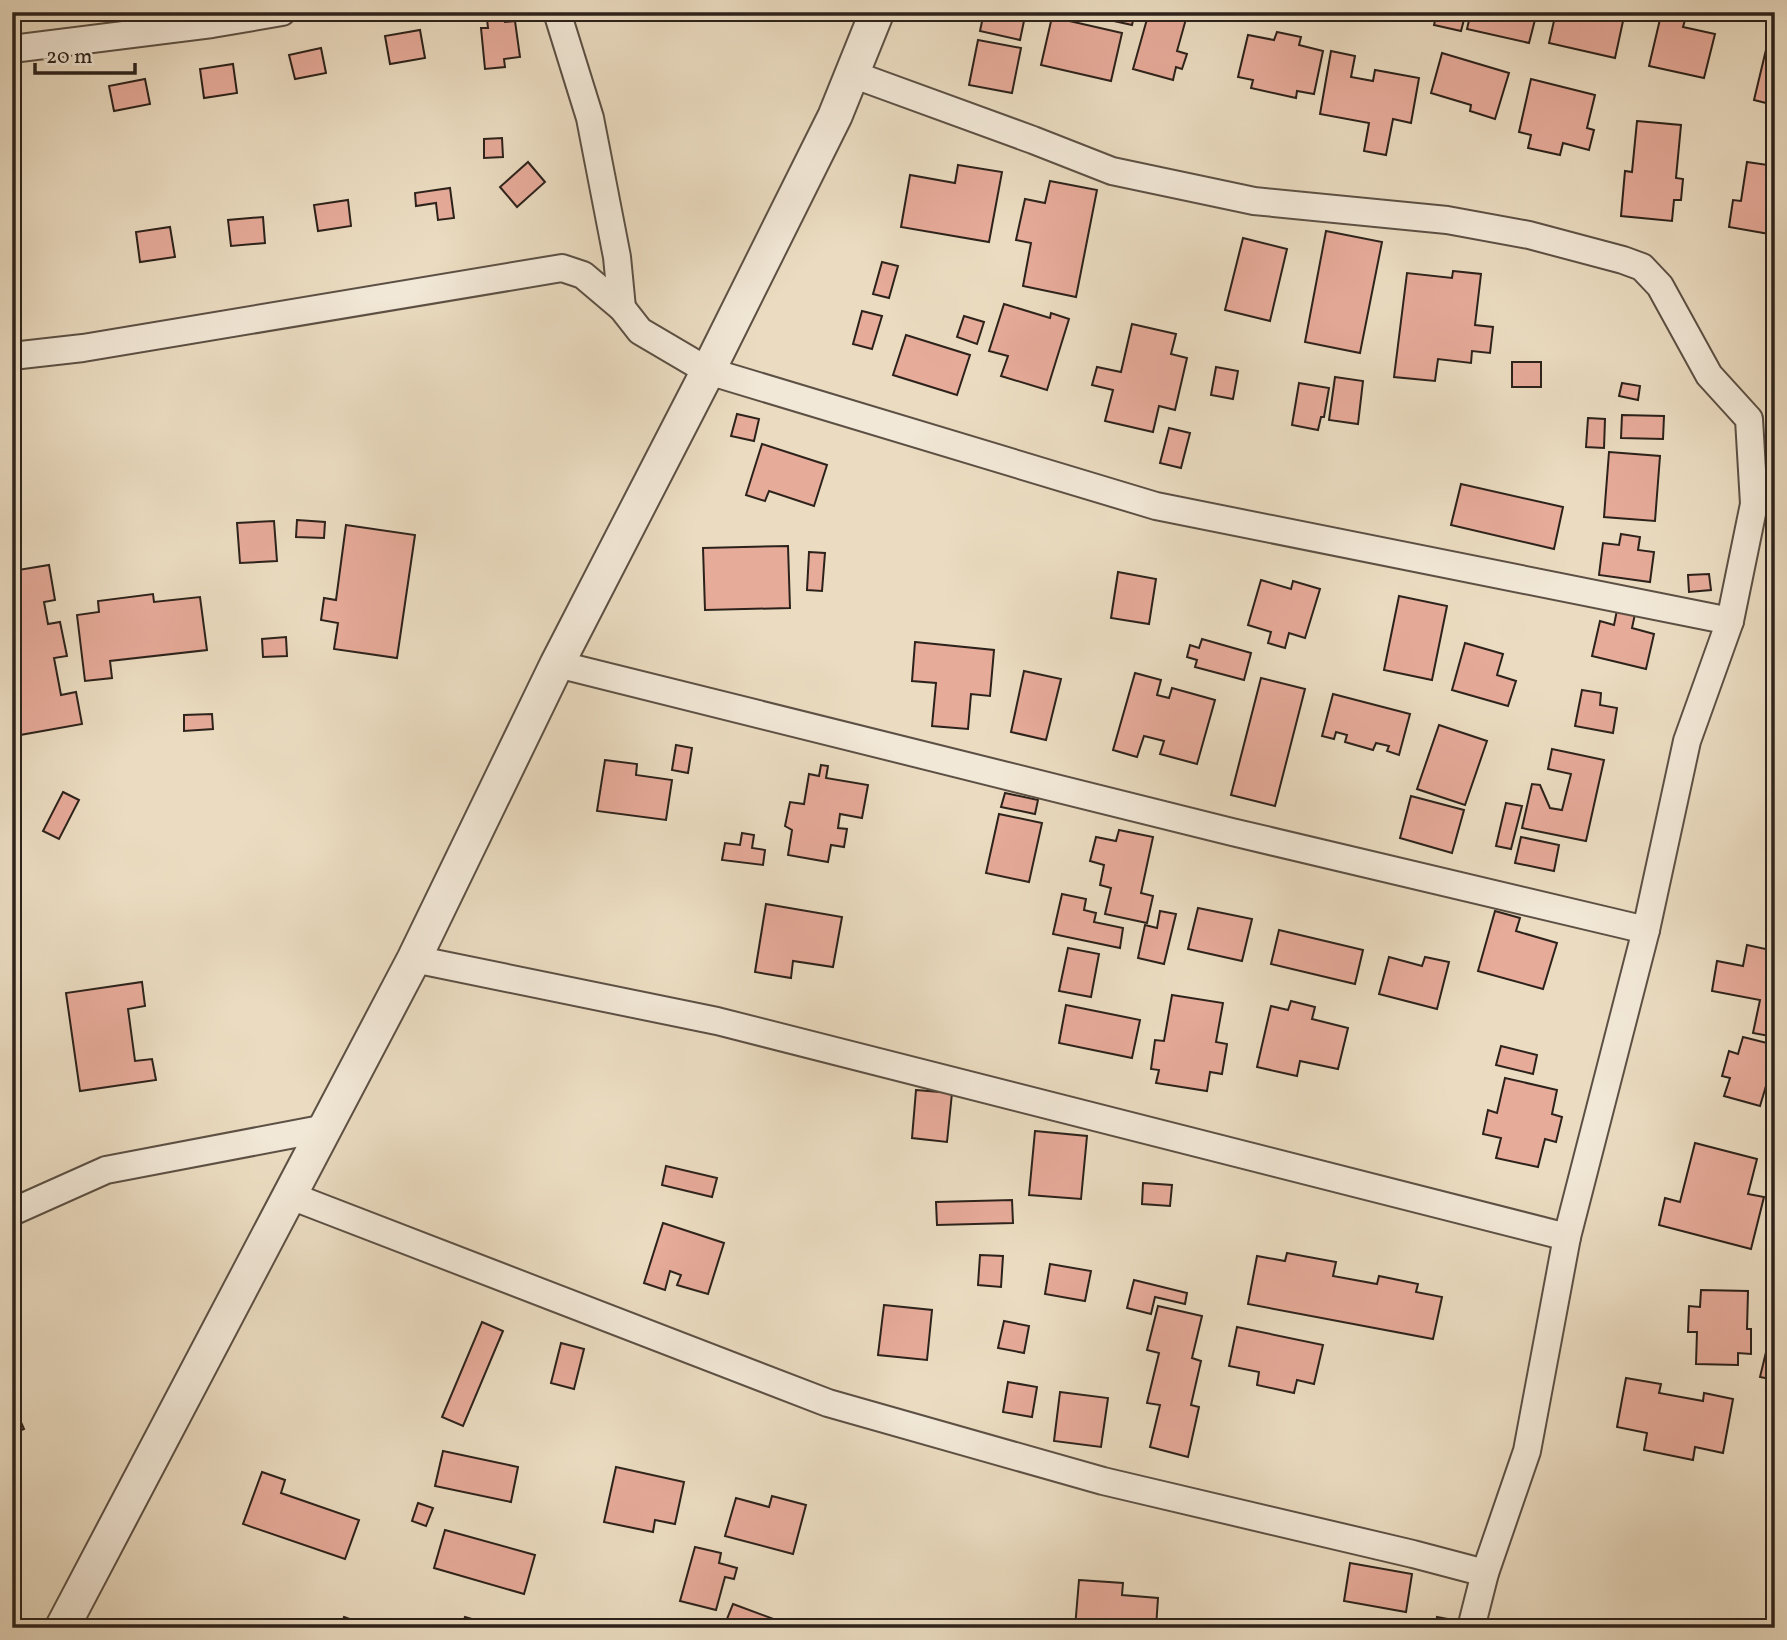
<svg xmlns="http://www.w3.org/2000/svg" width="1787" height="1640" font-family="Vollkorn,serif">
  <rect width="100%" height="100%" fill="#ebdcc1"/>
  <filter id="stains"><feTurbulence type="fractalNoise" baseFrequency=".00286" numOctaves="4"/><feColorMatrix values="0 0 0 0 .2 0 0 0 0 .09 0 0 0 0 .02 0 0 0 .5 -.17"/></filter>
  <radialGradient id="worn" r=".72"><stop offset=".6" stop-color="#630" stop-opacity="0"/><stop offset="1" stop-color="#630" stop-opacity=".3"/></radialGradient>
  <!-- building -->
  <g fill="#e7ab9a" stroke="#2c221b" stroke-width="2">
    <polygon points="984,12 1024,21 1020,40 980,31"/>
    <polygon points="1088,12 1135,12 1132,25 1087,15"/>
    <polygon points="1149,12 1164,12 1186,19 1177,51 1187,54 1182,69 1176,67 1173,80 1133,69"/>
    <polygon points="1437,12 1466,12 1461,31 1434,25"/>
    <polygon points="1471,12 1537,12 1529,43 1467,29"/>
    <polygon points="1556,12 1625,12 1615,58 1549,43"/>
    <polygon points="1775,12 1775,84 1770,104 1754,100"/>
    <polygon points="1661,15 1685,20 1683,27 1715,34 1704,78 1649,66"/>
    <polygon points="504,17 505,22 515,21 520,57 504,59 505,67 485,69 481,28 488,28 487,19"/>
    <polygon points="1052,17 1122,33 1111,81 1041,65"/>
    <polygon points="420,30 425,58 390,64 385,36"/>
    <polygon points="1277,32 1301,37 1299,45 1323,51 1314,94 1297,91 1296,98 1251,88 1253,80 1238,77 1248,35 1274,40"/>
    <polygon points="978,40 1021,48 1012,93 969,85"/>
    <polygon points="321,48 326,73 295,79 289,55"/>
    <polygon points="1331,51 1355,56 1351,77 1373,81 1375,70 1419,78 1411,123 1393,119 1386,155 1364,151 1369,123 1320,114"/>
    <polygon points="1442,53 1509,73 1495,119 1470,111 1471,105 1431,93"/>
    <polygon points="233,64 237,93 204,98 200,69"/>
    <polygon points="145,79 150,104 114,111 109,86"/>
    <polygon points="1531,79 1595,95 1587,128 1594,130 1589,150 1563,143 1560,155 1528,148 1531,135 1519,132"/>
    <polygon points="1637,121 1681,125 1676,178 1683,179 1681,200 1674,200 1672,221 1621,216 1625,171 1632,172"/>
    <polygon points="502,138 503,157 484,158 484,139"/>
    <polygon points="528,162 545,182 517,207 500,187"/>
    <polygon points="1747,162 1775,166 1775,235 1729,227 1733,200 1741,201"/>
    <polygon points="958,165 1002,172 989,242 901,227 910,175 955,183"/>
    <polygon points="1050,181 1097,190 1076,297 1023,286 1031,243 1016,240 1025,199 1045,203"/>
    <polygon points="450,188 454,218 438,220 436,203 416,206 415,193"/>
    <polygon points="348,200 351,226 318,231 314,205"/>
    <polygon points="263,217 265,243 231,246 228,220"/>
    <polygon points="170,227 175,257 140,262 136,232"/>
    <polygon points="1326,231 1382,242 1360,353 1305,342"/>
    <polygon points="1243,238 1287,249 1270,321 1225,310"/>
    <polygon points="882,262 898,266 889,298 873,294"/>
    <polygon points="1453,271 1481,274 1475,325 1493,327 1490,353 1472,351 1471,363 1438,359 1435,381 1394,377 1407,273 1452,278"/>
    <polygon points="1004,304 1050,318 1051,313 1069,319 1047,390 1001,376 1008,356 989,351"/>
    <polygon points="862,311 882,316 872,349 853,344"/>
    <polygon points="964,316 984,322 977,344 957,337"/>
    <polygon points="1132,324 1176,334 1171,354 1187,358 1175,410 1159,406 1153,432 1105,421 1113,390 1092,385 1097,367 1121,372"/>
    <polygon points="906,335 970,355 957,395 893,375"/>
    <rect x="1512" y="362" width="29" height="25"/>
    <polygon points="1216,367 1238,371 1233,399 1211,395"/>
    <polygon points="1335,377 1363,381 1358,424 1329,420"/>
    <polygon points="1299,383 1329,388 1324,417 1321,417 1318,430 1292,425"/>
    <polygon points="1622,383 1640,386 1638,400 1619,396"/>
    <polygon points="737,414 759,419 754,441 731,436"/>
    <polygon points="1622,415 1664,416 1663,439 1621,438"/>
    <polygon points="1588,418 1605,419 1604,448 1586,447"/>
    <polygon points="1169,428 1190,433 1181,468 1160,463"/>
    <polygon points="762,444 827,465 814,506 769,491 765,501 746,495"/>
    <polygon points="1609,452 1660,456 1655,521 1604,517"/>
    <polygon points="1461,484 1563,507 1554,549 1451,525"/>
    <polygon points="297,520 325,522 324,538 296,537"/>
    <polygon points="274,521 277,561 240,563 237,523"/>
    <polygon points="346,525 415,535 397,658 334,649 338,623 321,620 324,598 336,600"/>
    <polygon points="1621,534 1640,537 1638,550 1654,552 1650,582 1599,575 1603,543 1619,545"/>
    <polygon points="788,546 790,608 705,610 703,548"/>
    <polygon points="809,552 825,553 822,591 807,590"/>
    <polygon points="49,565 55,600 44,602 48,624 60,622 67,656 54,658 61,695 76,692 82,724 20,735 12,692 12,571"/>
    <polygon points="1118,572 1156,579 1149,624 1111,618"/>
    <polygon points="1709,574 1711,590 1689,592 1688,575"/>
    <polygon points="1261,580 1291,589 1293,581 1320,589 1305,638 1289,633 1285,648 1268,643 1271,632 1248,625"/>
    <polygon points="153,594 154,602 200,597 207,650 110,661 112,678 85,681 77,615 99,612 98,601"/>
    <polygon points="1399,596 1447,606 1432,680 1384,670"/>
    <polygon points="1617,610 1635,614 1632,628 1654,634 1646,669 1592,656 1600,621 1614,625"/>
    <polygon points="286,637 287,656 263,657 262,639"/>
    <polygon points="1202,639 1251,653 1244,680 1195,667 1197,660 1187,657 1190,645 1199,648"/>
    <polygon points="915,642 994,650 990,696 971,694 968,729 932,726 936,683 912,681"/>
    <polygon points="1465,643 1503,654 1497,675 1516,681 1508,706 1452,690"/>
    <polygon points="1024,671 1061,679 1046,740 1011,732"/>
    <polygon points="1135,673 1161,680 1157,695 1169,698 1172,688 1215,700 1197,764 1160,754 1164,741 1144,736 1137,757 1113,750"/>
    <polygon points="1261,678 1305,689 1275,806 1231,795"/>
    <polygon points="1582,690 1601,693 1600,705 1617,708 1613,733 1575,726"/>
    <polygon points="1333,694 1410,714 1399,755 1387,751 1389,746 1376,743 1373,750 1345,742 1347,735 1336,732 1334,739 1322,736"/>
    <polygon points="212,714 213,729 184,731 184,715"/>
    <polygon points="1439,725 1487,741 1465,805 1417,789"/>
    <polygon points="676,745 692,748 688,773 672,770"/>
    <polygon points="1552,749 1604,760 1586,841 1522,828 1532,784 1540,785 1550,808 1562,810 1571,774 1548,769"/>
    <polygon points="605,760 637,764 636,775 672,780 666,820 597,811"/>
    <polygon points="821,765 828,766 826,778 868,785 862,818 840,814 838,828 847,829 844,847 831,845 828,862 788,855 792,830 785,826 790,802 804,804 809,774 819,776"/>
    <polygon points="63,792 79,800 59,839 43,831"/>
    <polygon points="1005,793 1038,800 1035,814 1001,807"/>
    <polygon points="1411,796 1464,810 1452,853 1400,838"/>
    <polygon points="1506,803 1522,806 1511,849 1496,846"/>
    <polygon points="999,814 1042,823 1029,882 986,873"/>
    <polygon points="1119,830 1153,837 1141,893 1153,896 1147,923 1105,914 1111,888 1100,885 1104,865 1090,861 1096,837 1116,841"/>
    <polygon points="742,833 754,835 752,848 765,850 763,865 722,860 725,843 740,845"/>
    <polygon points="1521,837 1559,845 1554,871 1515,863"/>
    <polygon points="1062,894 1086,899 1084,910 1096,913 1094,922 1123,928 1120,948 1053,934"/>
    <polygon points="766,904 842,917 833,967 793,961 791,978 755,972"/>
    <polygon points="1198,908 1252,919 1242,961 1188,949"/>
    <polygon points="1160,911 1176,914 1164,964 1138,958 1145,925 1157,928"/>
    <polygon points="1495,911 1520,918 1516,931 1557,943 1543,989 1478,971"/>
    <polygon points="1279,930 1363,950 1355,984 1271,964"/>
    <polygon points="1747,945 1775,951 1775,1037 1753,1033 1760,1000 1712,991 1717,961 1743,966"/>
    <polygon points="1068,948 1099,954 1091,997 1059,991"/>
    <polygon points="1389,957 1422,966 1425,957 1449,962 1437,1009 1379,994"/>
    <polygon points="142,982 145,1006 128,1009 135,1061 152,1059 156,1080 80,1091 66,993"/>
    <polygon points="1172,995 1223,1003 1216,1042 1227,1044 1222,1074 1210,1072 1207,1091 1156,1083 1159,1070 1151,1069 1155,1040 1164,1041"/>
    <polygon points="1291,1001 1315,1007 1312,1019 1348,1028 1338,1069 1300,1061 1297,1076 1257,1067 1271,1006 1288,1010"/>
    <polygon points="1066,1005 1140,1020 1132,1058 1059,1043"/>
    <polygon points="1743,1037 1775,1045 1775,1056 1760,1106 1724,1096 1730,1078 1722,1076 1729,1051 1738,1054"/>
    <polygon points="1501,1046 1537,1055 1533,1074 1496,1065"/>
    <polygon points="1505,1078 1557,1090 1552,1114 1562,1117 1556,1142 1545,1139 1538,1167 1496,1158 1501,1138 1483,1134 1488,1110 1497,1113"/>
    <polygon points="916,1090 952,1093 947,1142 912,1138"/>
    <polygon points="1035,1131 1087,1136 1081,1199 1029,1195"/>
    <polygon points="1695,1143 1757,1159 1748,1194 1764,1197 1751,1249 1659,1225 1665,1198 1680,1202"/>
    <polygon points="666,1166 717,1178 712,1197 662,1185"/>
    <polygon points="1143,1183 1172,1185 1170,1206 1142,1204"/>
    <polygon points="1012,1200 1013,1223 937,1225 936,1202"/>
    <polygon points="663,1223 724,1243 708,1294 677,1285 681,1275 670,1271 665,1290 644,1283"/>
    <polygon points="1287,1253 1336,1262 1333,1276 1377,1284 1379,1276 1418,1284 1416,1292 1442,1297 1433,1339 1248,1304 1257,1256 1285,1261"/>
    <polygon points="980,1255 1003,1256 1001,1287 978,1285"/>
    <polygon points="1050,1264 1091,1271 1085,1301 1045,1294"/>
    <polygon points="1134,1280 1187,1293 1185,1304 1155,1297 1151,1314 1127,1308"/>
    <polygon points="1701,1290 1748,1291 1747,1329 1751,1329 1751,1354 1738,1353 1738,1365 1696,1364 1697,1332 1688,1332 1689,1306 1700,1307"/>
    <polygon points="884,1305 932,1310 927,1360 878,1355"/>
    <polygon points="1158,1306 1202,1316 1192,1358 1201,1361 1191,1405 1199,1407 1188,1457 1150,1447 1160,1405 1147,1403 1159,1353 1147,1350"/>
    <polygon points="1775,1315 1775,1380 1760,1377"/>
    <polygon points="1004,1321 1029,1326 1024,1353 998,1348"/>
    <polygon points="482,1322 503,1331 463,1426 442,1417"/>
    <polygon points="1237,1327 1323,1345 1314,1384 1297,1380 1294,1393 1257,1385 1259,1372 1229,1366"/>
    <polygon points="561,1343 584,1349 574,1389 551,1383"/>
    <polygon points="1626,1378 1661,1384 1659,1393 1703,1401 1704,1393 1733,1399 1723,1453 1695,1447 1693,1460 1644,1450 1647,1433 1617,1427"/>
    <polygon points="1008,1382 1037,1387 1032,1417 1003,1412"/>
    <polygon points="1060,1392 1108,1398 1101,1447 1054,1441"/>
    <polygon points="12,1402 24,1429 12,1434"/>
    <polygon points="443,1451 518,1467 511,1502 435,1486"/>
    <polygon points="616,1467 684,1482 675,1524 655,1520 653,1532 604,1522"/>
    <polygon points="262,1472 285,1480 281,1493 359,1520 345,1559 243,1524"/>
    <polygon points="772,1496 806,1505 793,1554 725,1536 736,1498 769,1507"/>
    <polygon points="418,1503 433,1508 426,1526 412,1521"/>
    <polygon points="445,1530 535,1555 524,1594 434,1568"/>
    <polygon points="695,1547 721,1553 719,1563 737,1568 734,1579 725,1577 716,1610 680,1601"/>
    <polygon points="1350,1563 1412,1574 1406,1612 1344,1601"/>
    <polygon points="1079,1580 1123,1583 1122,1595 1158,1598 1156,1628 1075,1628"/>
    <polygon points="733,1604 798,1628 750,1628 727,1619"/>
    <polygon points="344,1617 361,1623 359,1628 340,1628"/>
    <polygon points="465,1617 502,1628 461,1628"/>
    <polygon points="1437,1617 1459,1621 1458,1628 1435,1628"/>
  </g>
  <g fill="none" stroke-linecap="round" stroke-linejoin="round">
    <!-- minor casing -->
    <g stroke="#5c5044" stroke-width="30">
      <g id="minor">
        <polyline points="557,12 590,118 617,257 622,308"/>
        <polyline points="12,49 212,24 282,12"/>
        <polyline points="852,74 1033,140 1112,171 1254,201 1447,220 1529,235 1623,260 1642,267 1660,286 1709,375 1749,419 1754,504 1730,621 1687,741 1646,930 1567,1237 1527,1451 1485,1573 1471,1628"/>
        <polyline points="12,356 83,348 562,268 583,275 622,308 640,331 708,371 1156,506 1730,621"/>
        <polyline points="557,664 1232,832 1646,930"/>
        <polyline points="414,959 717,1021 1567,1237"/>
        <polyline points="291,1196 828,1403 1103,1481 1413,1554 1485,1573"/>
        <polyline points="12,1212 106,1170 326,1128"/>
      </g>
    </g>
    <!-- tertiary casing -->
    <g stroke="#5c5044" stroke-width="37">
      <polyline id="tertiary" points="62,1628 414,959 557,664 708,371 835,116 877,12"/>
    </g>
    <!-- minor -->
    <use href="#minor" stroke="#f2e8d7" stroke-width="26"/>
    <!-- tertiary -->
    <use href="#tertiary" stroke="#f2e8d7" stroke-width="33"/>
  </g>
  <!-- margin -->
  <rect width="1787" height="1640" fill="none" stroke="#ebdcc1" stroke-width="42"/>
  <rect x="14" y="14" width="1759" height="1612" fill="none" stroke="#2c221b" stroke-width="3.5"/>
  <rect x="21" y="21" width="1745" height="1598" fill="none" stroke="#2c221b" stroke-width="2"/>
  <!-- scale -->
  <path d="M35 63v10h100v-10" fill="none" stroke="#2c221b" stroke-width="3.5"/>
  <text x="46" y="63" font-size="21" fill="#2c221b" stroke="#f2e8d7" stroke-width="5" paint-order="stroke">20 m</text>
  <rect width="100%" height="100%" filter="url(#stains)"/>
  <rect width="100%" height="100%" fill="url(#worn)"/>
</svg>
